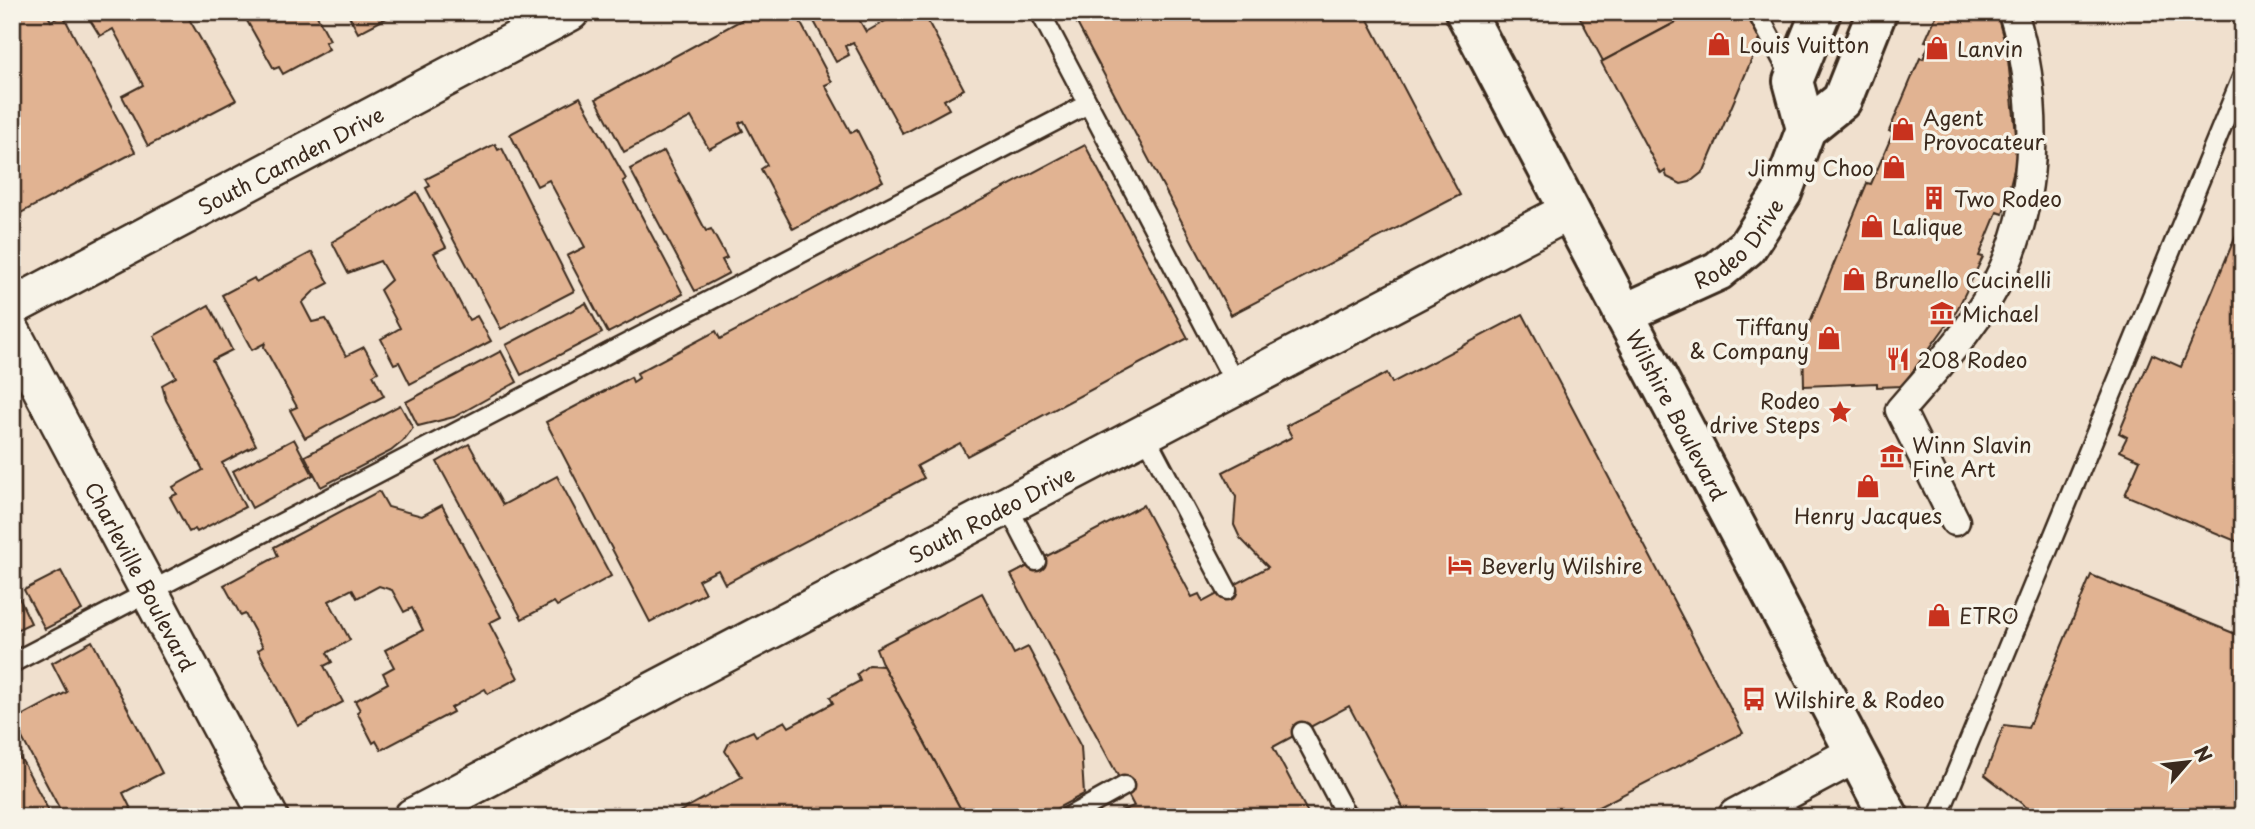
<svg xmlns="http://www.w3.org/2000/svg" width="2255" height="829" font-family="'Playpen Sans',sans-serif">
  <rect width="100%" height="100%" fill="#f0e0ce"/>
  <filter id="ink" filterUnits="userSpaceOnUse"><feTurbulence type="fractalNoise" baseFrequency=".0143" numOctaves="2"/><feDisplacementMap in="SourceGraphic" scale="14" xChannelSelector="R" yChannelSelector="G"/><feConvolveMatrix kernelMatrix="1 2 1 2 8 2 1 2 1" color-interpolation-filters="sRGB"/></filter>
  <g filter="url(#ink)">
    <!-- building -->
    <g fill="#e1b392" stroke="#3b2a1e" stroke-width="2">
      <polygon points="12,12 46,12 51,21 63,15 135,152 19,214 12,201"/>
      <polygon points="85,12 185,12 236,100 148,146 122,96 143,85 113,29 100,36"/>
      <polygon points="242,12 315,12 330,40 325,42 329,49 283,74 279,67 274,69"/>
      <polygon points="347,12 398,12 358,33"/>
      <polygon points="756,12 795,12 832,82 825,85 851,133 857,130 883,181 793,229 761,169 767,165 744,121 739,123 743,131 709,149 691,117 624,152 596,99"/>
      <polygon points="809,12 855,12 866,32 901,12 923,12 964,89 944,100 949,109 903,134 853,42 845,46 849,55 836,62"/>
      <polygon points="1071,12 1364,12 1460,195 1231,315"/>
      <polygon points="1577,12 1695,12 1603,61"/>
      <polygon points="1695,12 1745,12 1760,40 1704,171 1690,182 1681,184 1667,177 1665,171 1661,174 1601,62"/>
      <polygon points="1938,12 1996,12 2007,50 2018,153 2003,214 1997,212 1979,256 1983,257 1956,312 1902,386 1877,387 1877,383 1804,386 1803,339 1867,183 1871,184 1893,133 1889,131 1920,58 1923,59 1930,42 1925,41"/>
      <polygon points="580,97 626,179 623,181 683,294 608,333 567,256 585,247 549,180 537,186 510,134"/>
      <polygon points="495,144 498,150 502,148 574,291 501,329 426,188 430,186 426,179"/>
      <polygon points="1085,145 1188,338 967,456 960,443 917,466 924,478 725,584 718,570 698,580 705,593 650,622 546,422 631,377 633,382 639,378 637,373 716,331 720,339"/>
      <polygon points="664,151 706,231 711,229 727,258 722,260 729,273 695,291 630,169"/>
      <polygon points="417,192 446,247 434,253 469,320 477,316 491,341 410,384 399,362 394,364 381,339 400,328 380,290 391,280 380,261 348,273 332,242"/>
      <polygon points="2243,218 2243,544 2125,495 2140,460 2120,451 2127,437 2119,433 2152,354 2181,367"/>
      <polygon points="312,252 329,283 314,291 302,303 312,322 326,319 346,356 364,347 378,372 373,375 384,396 305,438 290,410 297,407 264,347 265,343 252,350 222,295 254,278 256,282"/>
      <polygon points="586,303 602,333 521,375 506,345"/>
      <polygon points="209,305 232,350 212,360 256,445 222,463 245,507 197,532 195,529 189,532 170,497 177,494 173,487 203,470 166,400 162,385 176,377 154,336"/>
      <polygon points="1523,314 1743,733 1579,817 1408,817 1349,706 1273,747 1310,817 1105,817 1134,806 1011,575 1143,505 1192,597 1199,594 1203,602 1268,567 1240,538 1234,525 1236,497 1223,472 1292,437 1286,426 1387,373 1392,383"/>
      <polygon points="501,351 517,382 454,417 418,426 406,402"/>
      <polygon points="400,405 413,428 403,441 391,451 321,487 305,456"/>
      <polygon points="294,439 313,475 252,508 233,471"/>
      <polygon points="469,444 503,505 557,476 611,576 557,606 554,602 522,619 437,462"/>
      <polygon points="379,491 388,507 422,516 442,505 501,617 489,623 518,678 488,694 485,689 451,708 453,712 381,750 376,741 373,743 357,712 360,710 355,701 388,683 383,673 394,667 385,650 423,630 412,608 404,612 392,590 379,586 357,598 352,589 329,601 350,640 327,653 332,662 324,666 343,702 298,726 258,650 263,647 245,614 241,616 224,585 278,556 274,547"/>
      <polygon points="61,571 82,610 45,629 24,590"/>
      <polygon points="2091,575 2243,637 2243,817 2039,817 1985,775 2004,725 2028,728"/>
      <polygon points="12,583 31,623 12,632"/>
      <polygon points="982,593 1014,654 1028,647 1081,747 1084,794 1041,817 965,817 883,666 876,648"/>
      <polygon points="92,641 162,773 123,793 135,817 64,817 13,721 67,692 52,663"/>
      <polygon points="869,665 883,666 965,817 670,817 742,777 725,751 730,741 753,731 756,736 785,721 789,727 833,703 830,697 860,681 857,674"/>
      <polygon points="12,746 24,764 52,817 12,817"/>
    </g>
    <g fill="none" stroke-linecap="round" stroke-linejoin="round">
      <!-- service casing -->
      <g stroke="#3b2a1e" stroke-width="23">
        <g id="service">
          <polyline points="1040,12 1236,385"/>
          <polyline points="1757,12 1793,80"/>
          <polyline points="1144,433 1227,590"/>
          <polyline points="1007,505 1036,561"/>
          <polyline points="12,663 1088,104"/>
          <polyline points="1302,732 1347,817"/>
          <polyline points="1068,817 1124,786"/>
          <polyline points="1938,817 2243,75"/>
        </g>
      </g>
      <!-- pedestrian casing -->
      <g stroke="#3b2a1e" stroke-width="33">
        <path id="pedestrian" d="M 1955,521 L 1900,410 C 1938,366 1980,322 2004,268 C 2040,188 2038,95 2013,12"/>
      </g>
      <!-- minor casing -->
      <g stroke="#3b2a1e" stroke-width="42">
        <g id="minor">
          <path id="s1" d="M 12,307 L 570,12"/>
          <path id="s2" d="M 12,333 L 269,817"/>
          <path id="s3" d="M 413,817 L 1569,211"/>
          <polyline points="1737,817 1855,754"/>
        </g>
      </g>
      <!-- secondary casing -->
      <g stroke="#3b2a1e" stroke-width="44">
        <g id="secondary">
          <polyline points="1806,129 1793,81 1821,12"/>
          <path id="s4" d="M 1623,314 L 1718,271 L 1747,247 L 1782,193 L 1806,129 L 1842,100 L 1877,12"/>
        </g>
      </g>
      <!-- primary casing -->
      <g stroke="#3b2a1e" stroke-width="44">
        <g id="primary">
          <path id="s5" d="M 1465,12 L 1889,817"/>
        </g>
      </g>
      <!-- service -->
      <use href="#service" stroke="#f7f3e8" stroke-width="18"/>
      <!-- pedestrian -->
      <use href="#pedestrian" stroke="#f7f3e8" stroke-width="28"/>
      <!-- minor -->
      <use href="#minor" stroke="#f7f3e8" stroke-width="37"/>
      <!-- secondary -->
      <use href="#secondary" stroke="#f7f3e8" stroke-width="38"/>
      <!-- primary -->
      <use href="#primary" stroke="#f7f3e8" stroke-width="38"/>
    </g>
  </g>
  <!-- icons -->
  <defs>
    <g id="shop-bare" transform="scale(1.89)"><path d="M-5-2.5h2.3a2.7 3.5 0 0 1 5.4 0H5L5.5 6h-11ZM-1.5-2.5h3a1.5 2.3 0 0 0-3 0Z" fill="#c8321e" stroke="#f7f3e8" stroke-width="2.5" paint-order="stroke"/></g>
    <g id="building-bare" transform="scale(1.89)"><path d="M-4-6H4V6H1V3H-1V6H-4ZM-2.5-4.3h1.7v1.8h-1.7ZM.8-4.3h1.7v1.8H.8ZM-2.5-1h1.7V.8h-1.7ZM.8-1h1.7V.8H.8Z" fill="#c8321e" stroke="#f7f3e8" stroke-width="2.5" paint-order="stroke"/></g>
    <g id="museum-bare" transform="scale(1.89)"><path d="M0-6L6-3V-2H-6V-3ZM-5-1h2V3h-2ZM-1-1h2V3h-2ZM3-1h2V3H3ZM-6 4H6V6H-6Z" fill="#c8321e" stroke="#f7f3e8" stroke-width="2.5" paint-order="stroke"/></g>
    <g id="restaurant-bare" transform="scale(1.89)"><path d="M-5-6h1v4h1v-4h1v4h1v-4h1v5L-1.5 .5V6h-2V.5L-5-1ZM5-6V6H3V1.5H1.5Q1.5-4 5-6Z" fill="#c8321e" stroke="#f7f3e8" stroke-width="2.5" paint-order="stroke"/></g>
    <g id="sight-bare" transform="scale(1.89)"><path d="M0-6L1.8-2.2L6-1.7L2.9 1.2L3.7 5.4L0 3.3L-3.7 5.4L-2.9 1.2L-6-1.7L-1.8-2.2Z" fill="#c8321e" stroke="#f7f3e8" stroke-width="2.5" paint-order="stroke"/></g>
    <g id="hotel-bare" transform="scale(1.89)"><path d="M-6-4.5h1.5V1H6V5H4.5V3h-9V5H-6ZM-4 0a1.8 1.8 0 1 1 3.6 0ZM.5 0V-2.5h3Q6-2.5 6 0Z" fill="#c8321e" stroke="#f7f3e8" stroke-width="2.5" paint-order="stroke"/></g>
    <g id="bus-bare" transform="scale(1.89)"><path d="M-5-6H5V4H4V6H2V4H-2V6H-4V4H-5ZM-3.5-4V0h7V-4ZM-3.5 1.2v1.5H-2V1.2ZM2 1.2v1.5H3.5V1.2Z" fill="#c8321e" stroke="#f7f3e8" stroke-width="2.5" paint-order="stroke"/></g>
  </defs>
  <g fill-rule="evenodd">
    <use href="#shop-bare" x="1719" y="44"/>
    <use href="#shop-bare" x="1937" y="48"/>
    <use href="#shop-bare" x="1903" y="129"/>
    <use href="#shop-bare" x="1894" y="167"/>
    <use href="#building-bare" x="1934" y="198"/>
    <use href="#shop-bare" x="1872" y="226"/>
    <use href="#shop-bare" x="1854" y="279"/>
    <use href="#museum-bare" x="1942" y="313"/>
    <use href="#shop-bare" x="1829" y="338"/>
    <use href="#restaurant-bare" x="1898" y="359"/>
    <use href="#sight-bare" x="1840" y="412"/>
    <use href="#museum-bare" x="1892" y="456"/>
    <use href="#shop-bare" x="1868" y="486"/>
    <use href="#hotel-bare" x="1460" y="565"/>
    <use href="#shop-bare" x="1939" y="615"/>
    <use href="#bus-bare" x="1754" y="699"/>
  </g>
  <g text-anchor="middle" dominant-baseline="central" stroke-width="7" stroke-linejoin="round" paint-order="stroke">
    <!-- poi labels -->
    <g font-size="21" fill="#3b2a1e" stroke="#f7f3e8" text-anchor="start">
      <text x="1739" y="44">Louis Vuitton</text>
      <text x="1957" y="48">Lanvin</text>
      <text x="1923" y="117">Agent<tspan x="1923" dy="24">Provocateur</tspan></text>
      <text x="1874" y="167" text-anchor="end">Jimmy Choo</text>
      <text x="1954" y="198">Two Rodeo</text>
      <text x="1892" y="226">Lalique</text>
      <text x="1874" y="279">Brunello Cucinelli</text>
      <text x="1962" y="313">Michael</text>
      <text x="1809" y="326" text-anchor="end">Tiffany<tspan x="1809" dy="24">&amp; Company</tspan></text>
      <text x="1918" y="359">208 Rodeo</text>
      <text x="1820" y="400" text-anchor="end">Rodeo<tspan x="1820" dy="24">drive Steps</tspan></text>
      <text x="1912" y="444">Winn Slavin<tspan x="1912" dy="24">Fine Art</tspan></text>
      <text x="1868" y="515" text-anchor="middle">Henry Jacques</text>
      <text x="1480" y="565">Beverly Wilshire</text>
      <text x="1959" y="615">ETRO</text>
      <text x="1774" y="699">Wilshire &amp; Rodeo</text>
    </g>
    <!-- street labels -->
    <g font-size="21" fill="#3b2a1e" stroke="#f7f3e8">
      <text stroke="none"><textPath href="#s1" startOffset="315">South Camden Drive</textPath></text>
      <text stroke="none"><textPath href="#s4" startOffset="138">Rodeo Drive</textPath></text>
      <text stroke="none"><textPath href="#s5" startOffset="455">Wilshire Boulevard</textPath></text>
      <text stroke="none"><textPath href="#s3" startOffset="653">South Rodeo Drive</textPath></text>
      <text stroke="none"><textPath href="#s2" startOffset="275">Charleville Boulevard</textPath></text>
    </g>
  </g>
  <!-- margin -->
  <rect width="2255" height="829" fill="none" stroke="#f7f3e8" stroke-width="42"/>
  <rect x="21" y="21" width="2213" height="787" fill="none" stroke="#3b2a1e" stroke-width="2.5" filter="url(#ink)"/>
  <!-- north arrow -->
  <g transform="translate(2188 762) rotate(62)" stroke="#f7f3e8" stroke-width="5" paint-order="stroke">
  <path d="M0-5L12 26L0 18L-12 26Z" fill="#3b2a1e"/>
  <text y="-10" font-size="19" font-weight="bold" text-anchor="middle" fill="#3b2a1e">N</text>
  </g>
</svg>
